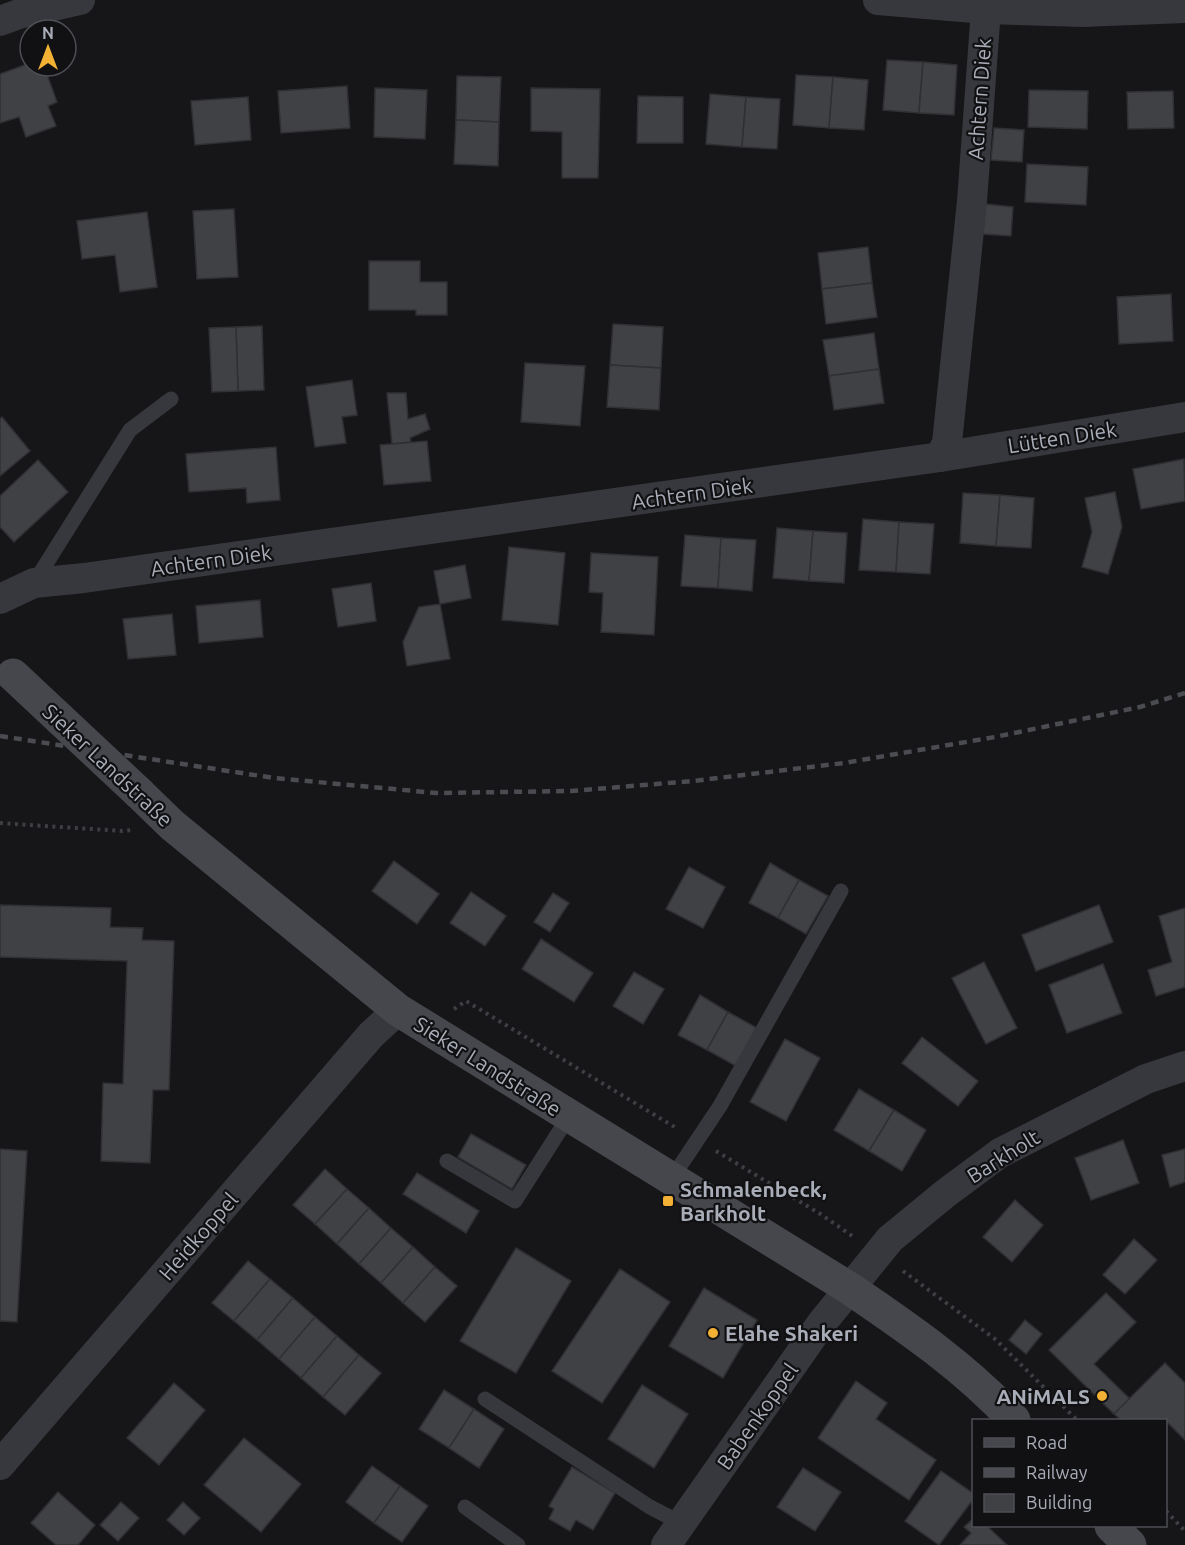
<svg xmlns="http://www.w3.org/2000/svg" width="1185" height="1545" font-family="Ubuntu,sans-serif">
  <rect width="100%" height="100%" fill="#161618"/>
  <!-- building -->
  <g fill="#404145" stroke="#303034" stroke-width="1.5">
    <polygon points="887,60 923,62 919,113 883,110"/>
    <polygon points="923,62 957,65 954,115 919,113"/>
    <polygon points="30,63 30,66 44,66 57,102 48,106 56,126 26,137 19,117 0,123 0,74"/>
    <polygon points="796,75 833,77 829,128 793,125"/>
    <polygon points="457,76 501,77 499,122 456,120"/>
    <polygon points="833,77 868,80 864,130 829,128"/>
    <polygon points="347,86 350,128 281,133 278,91"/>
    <polygon points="375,88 427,90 425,139 374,137"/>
    <polygon points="531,88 600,89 598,178 562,178 562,132 531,131"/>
    <polygon points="1029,90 1088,91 1087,129 1028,127"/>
    <polygon points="1173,91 1174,128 1128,129 1127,92"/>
    <polygon points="710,94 746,97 742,147 706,144"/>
    <polygon points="638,96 683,97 683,143 637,143"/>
    <polygon points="248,97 251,140 195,145 191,101"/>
    <polygon points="746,97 780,99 777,149 742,147"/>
    <polygon points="456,120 499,122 498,166 454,164"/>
    <polygon points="994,128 1024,130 1022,162 991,160"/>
    <polygon points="1027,164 1088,167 1086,205 1025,202"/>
    <polygon points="985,204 1013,207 1011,236 983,234"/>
    <polygon points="234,209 238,277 197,279 193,211"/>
    <polygon points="147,212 157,287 120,292 115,255 82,259 77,221"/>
    <polygon points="868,247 872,283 822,289 818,253"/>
    <polygon points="369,261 420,261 420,282 447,282 447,315 416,315 416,310 369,310"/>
    <polygon points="872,283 877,317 826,324 822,289"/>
    <polygon points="1171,294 1173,341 1119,344 1117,297"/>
    <polygon points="613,324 663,327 661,368 610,365"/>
    <polygon points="262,326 264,390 238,391 236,327"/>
    <polygon points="236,327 238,391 212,392 209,328"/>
    <polygon points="874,333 879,369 829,376 823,340"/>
    <polygon points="525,363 585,366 580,426 521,422"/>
    <polygon points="610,365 661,368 659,410 607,407"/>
    <polygon points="879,369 884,403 834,410 829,376"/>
    <polygon points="352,380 357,415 342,417 346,443 315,447 306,387"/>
    <polygon points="387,393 406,393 408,419 425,414 430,429 410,438 411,442 392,444"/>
    <polygon points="2,417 30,451 0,476 0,419"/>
    <polygon points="427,441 431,481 384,485 380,445"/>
    <polygon points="276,447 280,500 247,503 246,488 189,492 186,454"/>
    <polygon points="1184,459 1185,501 1141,509 1133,469"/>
    <polygon points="38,460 68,492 14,542 0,527 0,496"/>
    <polygon points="1115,492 1122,527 1108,574 1082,567 1092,532 1085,498"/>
    <polygon points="963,493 1000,495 996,546 960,543"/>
    <polygon points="1000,495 1034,498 1031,548 996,546"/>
    <polygon points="863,519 899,522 896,572 859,570"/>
    <polygon points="899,522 934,524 930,574 896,572"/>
    <polygon points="777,528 813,531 809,581 773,578"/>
    <polygon points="813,531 847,533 844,583 809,581"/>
    <polygon points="685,535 721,538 718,588 681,586"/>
    <polygon points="721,538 756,540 752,591 718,588"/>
    <polygon points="509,547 565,553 558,625 502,620"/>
    <polygon points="591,553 658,557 654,635 601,632 603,593 589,592"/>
    <polygon points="465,565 471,598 440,604 434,571"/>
    <polygon points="371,583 376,621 338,627 332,589"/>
    <polygon points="260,600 263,637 199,643 196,606"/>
    <polygon points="440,604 450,659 407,666 403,642 419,607"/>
    <polygon points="172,614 176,655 128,659 123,619"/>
    <polygon points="394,861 439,894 417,924 372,891"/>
    <polygon points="770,863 799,880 778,918 749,903"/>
    <polygon points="689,867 725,887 703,928 666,909"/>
    <polygon points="799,880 828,896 806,934 778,918"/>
    <polygon points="471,892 506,916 485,946 450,923"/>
    <polygon points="553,893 569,903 550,932 534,922"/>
    <polygon points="0,905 111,908 110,927 143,928 142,940 174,941 169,1090 153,1090 150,1163 101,1161 103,1083 123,1084 127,961 0,957"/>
    <polygon points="1099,905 1113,942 1036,971 1022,935"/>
    <polygon points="1185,908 1185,987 1156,996 1148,970 1172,962 1159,916"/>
    <polygon points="541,939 593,973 574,1002 522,969"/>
    <polygon points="984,962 1017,1028 986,1044 952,978"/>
    <polygon points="1103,964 1122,1013 1067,1033 1049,985"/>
    <polygon points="634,972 664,989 643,1024 613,1006"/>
    <polygon points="700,995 728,1012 707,1050 678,1035"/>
    <polygon points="728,1012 757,1028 736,1066 707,1050"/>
    <polygon points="922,1037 978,1081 958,1106 902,1063"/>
    <polygon points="785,1039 820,1058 786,1121 750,1102"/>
    <polygon points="859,1089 894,1110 869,1151 834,1130"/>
    <polygon points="894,1110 926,1130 902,1171 869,1151"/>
    <polygon points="471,1134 526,1165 512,1189 458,1157"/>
    <polygon points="1123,1140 1139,1183 1091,1200 1075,1158"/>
    <polygon points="0,1149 27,1151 17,1322 0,1321"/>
    <polygon points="1185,1149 1185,1182 1170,1187 1162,1155"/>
    <polygon points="325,1169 347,1189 315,1224 293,1205"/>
    <polygon points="417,1173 479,1211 466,1233 403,1194"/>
    <polygon points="347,1189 369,1208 337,1244 315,1224"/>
    <polygon points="1015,1200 1043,1225 1012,1262 983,1237"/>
    <polygon points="369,1208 391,1228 359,1264 337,1244"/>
    <polygon points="391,1228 413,1247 381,1283 359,1264"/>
    <polygon points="1134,1239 1157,1260 1125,1294 1103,1275"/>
    <polygon points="413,1247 435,1267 403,1303 381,1283"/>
    <polygon points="516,1248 571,1281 516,1373 460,1341"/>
    <polygon points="248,1261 270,1279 234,1321 212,1303"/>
    <polygon points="435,1267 457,1286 425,1322 403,1303"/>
    <polygon points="620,1269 670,1302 602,1403 552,1371"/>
    <polygon points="270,1279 293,1298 257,1340 234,1321"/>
    <polygon points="704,1288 757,1320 723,1378 669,1346"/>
    <polygon points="1106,1293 1136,1322 1094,1364 1130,1399 1114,1414 1049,1350"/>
    <polygon points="293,1298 315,1317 279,1359 257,1340"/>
    <polygon points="315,1317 337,1336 301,1378 279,1359"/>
    <polygon points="1025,1320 1042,1334 1026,1354 1009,1340"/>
    <polygon points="337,1336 359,1355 323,1397 301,1378"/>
    <polygon points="359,1355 381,1373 345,1415 323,1397"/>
    <polygon points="1165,1363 1185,1383 1185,1440 1164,1419 1162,1420 1121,1420 1114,1414"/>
    <polygon points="856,1381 887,1403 876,1419 936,1460 909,1500 818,1438"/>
    <polygon points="174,1383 205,1410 159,1465 127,1438"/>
    <polygon points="642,1385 688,1414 654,1468 608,1439"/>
    <polygon points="444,1390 474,1409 449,1448 419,1429"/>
    <polygon points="474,1409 504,1429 479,1468 449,1448"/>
    <polygon points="244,1438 301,1484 261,1532 204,1485"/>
    <polygon points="372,1466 400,1486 374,1523 346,1502"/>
    <polygon points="572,1467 615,1493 593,1530 576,1520 570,1531 549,1519 554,1509 549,1506"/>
    <polygon points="803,1468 841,1492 815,1531 777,1507"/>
    <polygon points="941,1471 974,1494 974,1498 939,1545 905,1521"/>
    <polygon points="400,1486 428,1506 402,1542 374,1523"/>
    <polygon points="58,1492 95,1525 78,1545 56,1545 31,1523"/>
    <polygon points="121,1502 139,1518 118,1541 100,1525"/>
    <polygon points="183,1502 200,1518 184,1535 167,1520"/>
    <polygon points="974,1518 974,1526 990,1526 988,1527 1007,1545 960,1545 971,1533 964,1527"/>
  </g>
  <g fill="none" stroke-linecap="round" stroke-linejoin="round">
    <!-- path -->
    <g stroke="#3d3f44" stroke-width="4" stroke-dasharray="3 4.5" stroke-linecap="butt">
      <polyline points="0,823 122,831 132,830"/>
      <polyline points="454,1009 466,1001 678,1129"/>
      <polyline points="716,1151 822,1215 855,1238"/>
      <polyline points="903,1271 995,1339 1077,1420"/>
      <polyline points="1166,1511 1185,1531"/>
    </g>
    <!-- lane -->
    <g stroke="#37383d" stroke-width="15">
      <polyline points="34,583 130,430 171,399"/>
      <polyline points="447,1161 515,1201 569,1116"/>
      <polyline points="672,1178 720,1106 841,891"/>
      <polyline points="485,1399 650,1507 681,1523"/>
      <polyline points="465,1507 518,1545"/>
    </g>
    <!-- street -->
    <g stroke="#37383d" stroke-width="30">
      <polyline points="878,0 986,9 1082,12 1185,8"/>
      <polyline points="0,21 19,14 80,0"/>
      <polyline points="940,457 1185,417"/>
      <polyline points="0,599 34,583 84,578 940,457 947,443 972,201 986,9"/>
      <polyline points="0,1465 371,1035 398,1010"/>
      <polyline points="666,1545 821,1324 890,1239 946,1193 1000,1153 1146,1079 1185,1066"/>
    </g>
    <!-- secondary -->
    <g stroke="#45474d" stroke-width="33">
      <path d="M 139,793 L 172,825 L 398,1010 L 849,1288 C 908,1328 966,1368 1014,1420"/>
      <polyline points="1111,1526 1130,1545"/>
    </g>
    <!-- rail -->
    <polyline stroke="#4a4c52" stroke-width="4.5" stroke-dasharray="8 6" stroke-linecap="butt" points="0,736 274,778 436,793 571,791 693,781 844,763 995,737 1140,707 1185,693"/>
    <!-- secondary-bridge -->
    <polyline stroke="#45474d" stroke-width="33" points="13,675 139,793"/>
  </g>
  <!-- markers -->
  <g fill="#f2b134" stroke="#111113" stroke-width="2">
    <rect x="662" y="1195" width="12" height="12" rx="3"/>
    <circle cx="713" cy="1333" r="6"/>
    <circle cx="1102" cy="1396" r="6"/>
  </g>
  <g text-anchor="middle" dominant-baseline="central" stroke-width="4.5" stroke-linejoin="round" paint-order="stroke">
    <!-- street labels -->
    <g font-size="21" fill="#a8adb8" stroke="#111113">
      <text transform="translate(979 99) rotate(-86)">Achtern Diek</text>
      <text transform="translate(1062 437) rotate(-9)">Lütten Diek</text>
      <text transform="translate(692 493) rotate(-8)">Achtern Diek</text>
      <text transform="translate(211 560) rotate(-8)">Achtern Diek</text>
      <text transform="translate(108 765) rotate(43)">Sieker Landstraße</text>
      <text transform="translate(488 1066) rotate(32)">Sieker Landstraße</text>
      <text transform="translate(1003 1156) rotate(-32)">Barkholt</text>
      <text transform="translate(198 1236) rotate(-49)">Heidkoppel</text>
      <text transform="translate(757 1416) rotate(-55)">Babenkoppel</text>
    </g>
    <!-- poi labels -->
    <g font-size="21" font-weight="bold" fill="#a8adb8" stroke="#111113" text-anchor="start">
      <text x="680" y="1189">Schmalenbeck,<tspan x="680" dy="24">Barkholt</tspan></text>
      <text x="725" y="1333">Elahe Shakeri</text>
      <text x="1090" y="1396" text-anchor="end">ANiMALS</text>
    </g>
  </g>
  <!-- legend -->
  <rect x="972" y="1419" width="195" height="108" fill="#111113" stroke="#4d4f55" stroke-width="1.5"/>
  <rect x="984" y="1438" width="30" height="9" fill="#45474d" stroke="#4d4f55" stroke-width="1.5"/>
  <text x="1026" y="1449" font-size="18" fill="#a8adb8">Road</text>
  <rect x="984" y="1468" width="30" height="9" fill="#4a4c52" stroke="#4d4f55" stroke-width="1.5"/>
  <text x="1026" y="1479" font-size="18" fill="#a8adb8">Railway</text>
  <rect x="984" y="1494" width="30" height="18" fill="#404145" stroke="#4d4f55" stroke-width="1.5"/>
  <text x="1026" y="1509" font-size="18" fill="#a8adb8">Building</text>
  <!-- north arrow -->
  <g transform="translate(48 48)"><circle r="28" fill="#111113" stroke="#4d4f55" stroke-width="1.5"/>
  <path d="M0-4.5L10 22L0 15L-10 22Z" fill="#f2b134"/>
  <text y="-9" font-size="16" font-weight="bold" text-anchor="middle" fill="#a8adb8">N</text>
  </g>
</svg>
